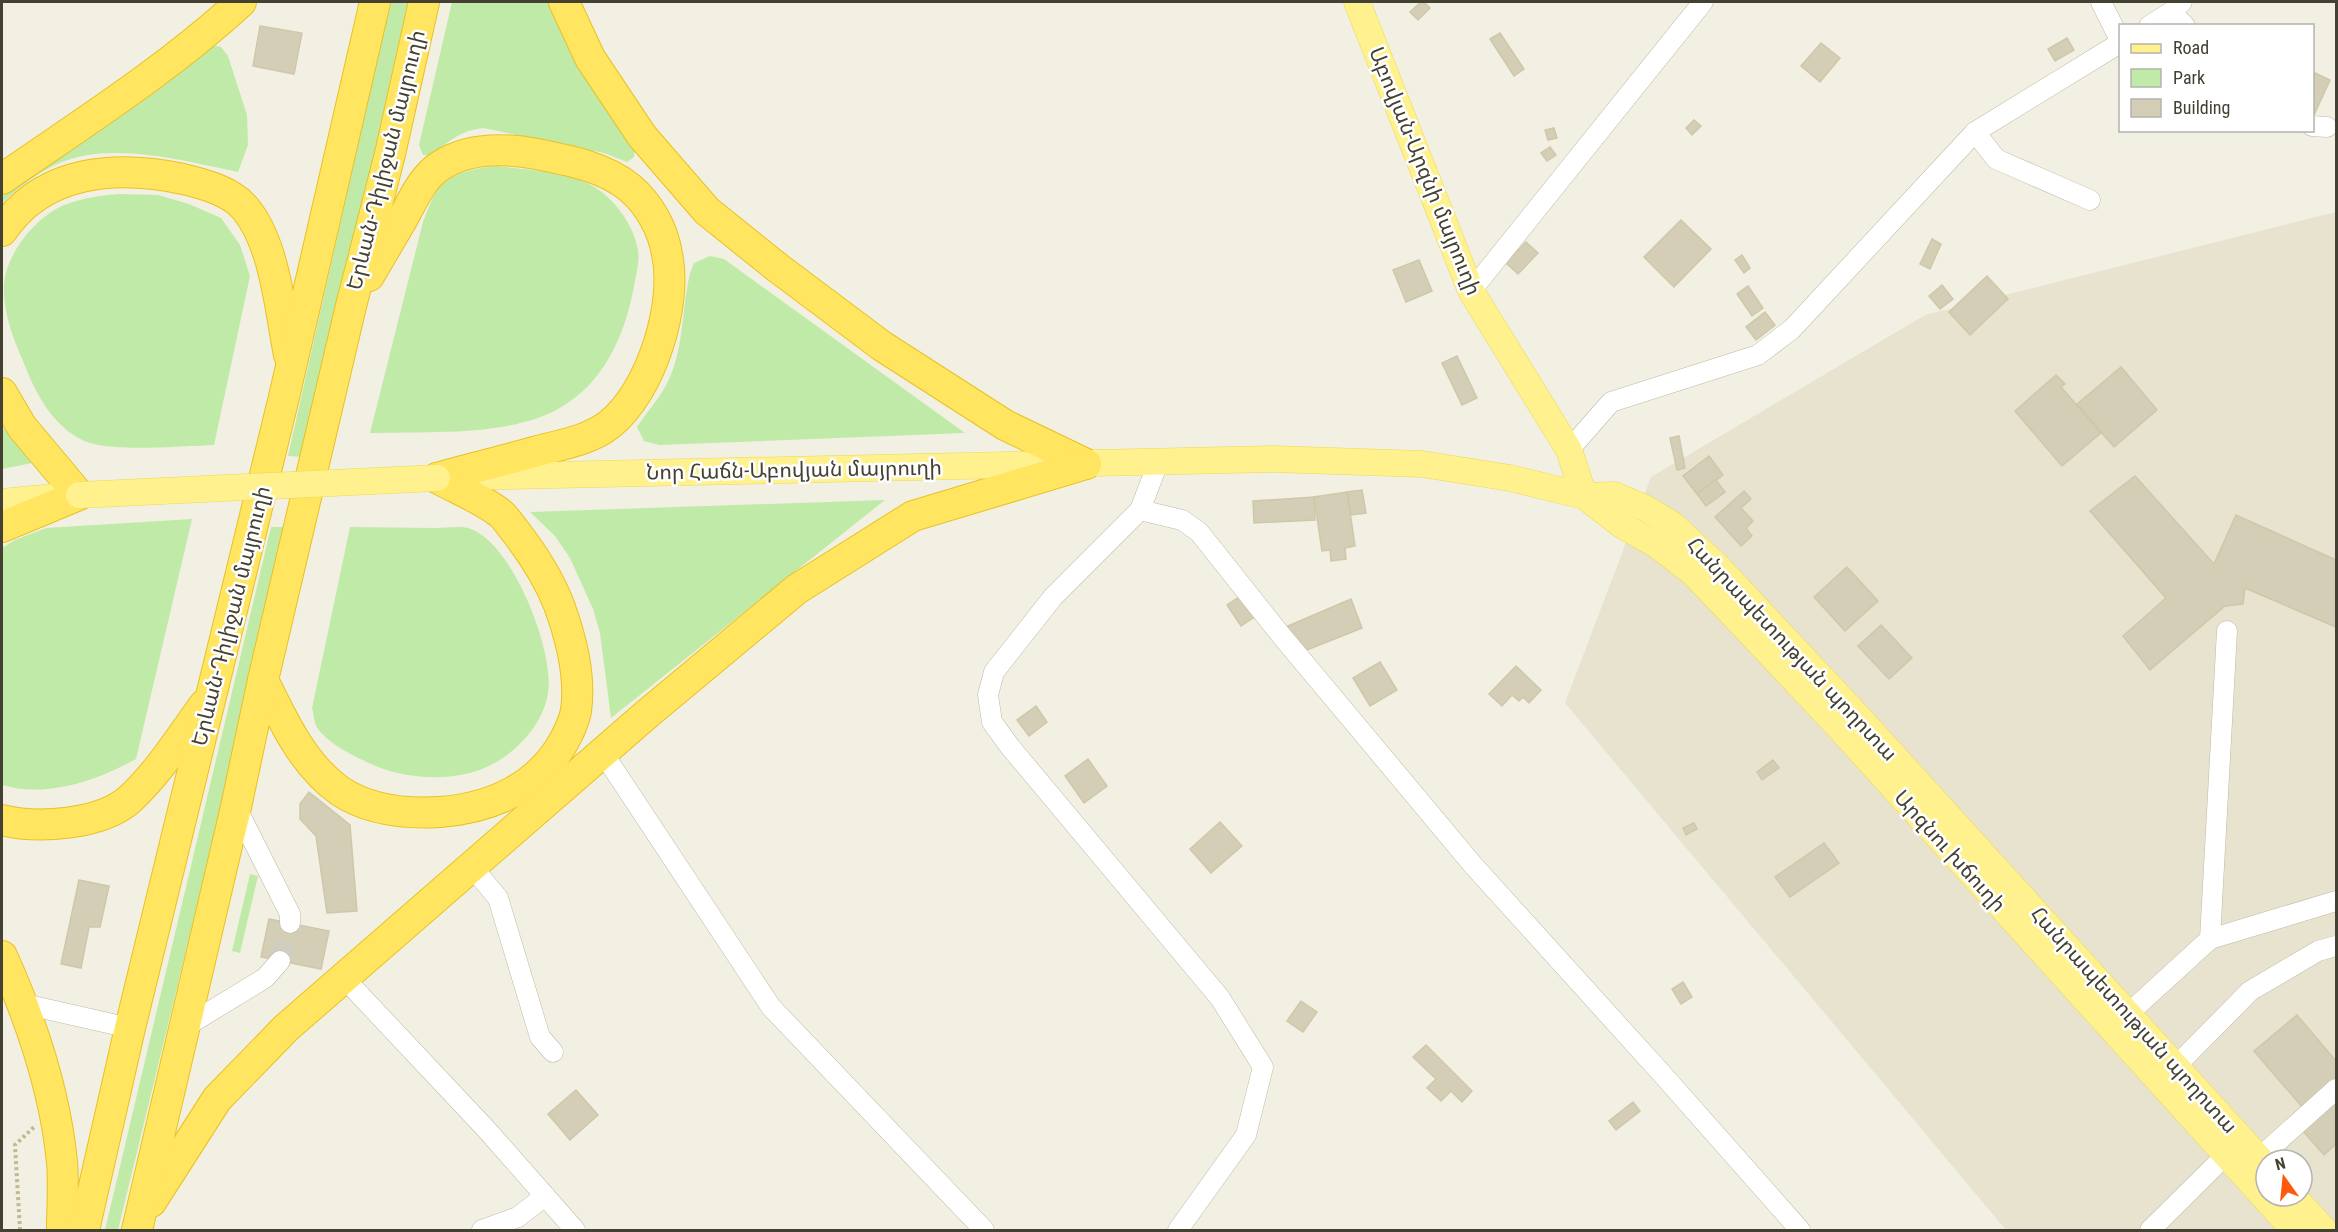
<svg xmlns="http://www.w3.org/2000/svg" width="2338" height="1232" font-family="'Roboto Condensed','Noto Sans Armenian',sans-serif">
  <rect width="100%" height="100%" fill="#f2f0e2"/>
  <!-- residential -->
  <path fill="#e7e3cf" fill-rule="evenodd" d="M 2336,212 L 2336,1230 L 2006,1230 L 1565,703 L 1651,477 L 1925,315 ZM 2266,1160 L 2302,1160 L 2302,1196 L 2266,1196 Z"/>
  <!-- green -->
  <g fill="#c0eaa7">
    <polygon points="390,2 408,2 306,457 288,456"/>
    <path d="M 452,2 L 548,2 L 579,69 L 635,150 L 634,157 L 627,162 L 604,153 L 483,128 C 462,130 447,141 433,156 L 423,155 L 419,145 Z"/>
    <path d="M 206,44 L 221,47 L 228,56 L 247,115 L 248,145 L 238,172 C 185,161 110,140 57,164 C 37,173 18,188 2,203 L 2,189 Z"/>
    <path d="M 498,166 C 531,171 576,171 603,193 C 620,207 634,228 638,250 C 640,261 636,275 634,286 C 625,335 604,384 558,409 C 507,437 428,431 370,433 L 423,222 C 427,212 431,199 437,191 C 451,172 476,168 498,166 Z"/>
    <path d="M 118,194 L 158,195 L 189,204 L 221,218 L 240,245 L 250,276 L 214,445 C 183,446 107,453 82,440 C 51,424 35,392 23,361 C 13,338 3,312 4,286 C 5,257 31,223 56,209 C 74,199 98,196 118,194 Z"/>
    <path d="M 710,256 L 724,259 L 965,433 L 659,445 L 644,441 L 637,427 C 648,410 662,396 670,377 C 684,345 682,307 690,273 L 694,263 Z"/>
    <polygon points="2,426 2,427 37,462 2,469"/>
    <polygon points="885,500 611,718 600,633 593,609 570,558 555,536 530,512"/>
    <path d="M 192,519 L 136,759 C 96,781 47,798 2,785 L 2,548 L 15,540 L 46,528 Z"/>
    <polygon points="271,527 289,527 118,1230 105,1230"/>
    <path d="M 350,527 C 379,527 407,528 436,528 C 446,528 459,526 468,528 C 512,540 555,652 548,693 C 543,726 513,757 482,769 C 449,782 403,779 371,764 C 354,756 330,745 318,729 C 314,724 314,714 312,708 Z"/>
    <polygon points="250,874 258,876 240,953 232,951"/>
  </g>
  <!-- building -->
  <g fill="#d4ceb6" stroke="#d0c7a9" stroke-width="1.5">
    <polygon points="1421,2 1424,2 1430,8 1418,20 1410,12"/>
    <polygon points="260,26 302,33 294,74 253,66"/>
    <polygon points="1500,33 1524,69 1514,76 1490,39"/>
    <polygon points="2067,38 2074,50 2055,61 2048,49"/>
    <polygon points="1821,43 1840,58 1820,82 1801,66"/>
    <polygon points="2315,73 2330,80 2314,115 2312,79"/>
    <polygon points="1694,120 1701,126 1692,135 1686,128"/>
    <polygon points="1554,128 1557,138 1548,140 1545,130"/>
    <polygon points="1550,147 1556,155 1547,161 1541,153"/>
    <polygon points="1681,220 1711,249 1674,287 1644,257"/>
    <polygon points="1932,239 1941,244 1930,269 1920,264"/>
    <polygon points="1526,242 1538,253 1518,274 1506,263"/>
    <polygon points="1742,255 1750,268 1744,273 1735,260"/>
    <polygon points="1419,260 1432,291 1406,302 1393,270"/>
    <polygon points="1987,276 2008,299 1970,335 1949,312"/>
    <polygon points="1942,285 1953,299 1940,309 1929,296"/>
    <polygon points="1748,286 1763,308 1752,316 1737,294"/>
    <polygon points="1765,312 1775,325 1756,340 1746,327"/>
    <polygon points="1457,356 1477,398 1462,405 1442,363"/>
    <polygon points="2121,367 2157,410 2114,447 2077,404"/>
    <polygon points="2056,375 2065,384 2061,387 2101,433 2062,466 2015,411"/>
    <polygon points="1679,436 1685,468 1677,470 1670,438"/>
    <polygon points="1709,456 1723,475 1697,494 1683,476"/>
    <polygon points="2135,476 2214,564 2236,515 2336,560 2336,627 2245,588 2243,604 2225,606 2150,670 2123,636 2166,598 2090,511"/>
    <polygon points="1716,480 1725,492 1706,506 1697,494"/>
    <polygon points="1362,490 1366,513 1351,515 1347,492"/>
    <polygon points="1744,491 1751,499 1741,508 1753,521 1746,528 1752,536 1741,546 1715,517"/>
    <polygon points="1347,492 1355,546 1345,548 1346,559 1331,561 1330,550 1322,551 1314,497"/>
    <polygon points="1314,497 1315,520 1254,523 1253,501"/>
    <polygon points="1847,567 1878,601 1845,631 1814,597"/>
    <polygon points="1242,595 1256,616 1241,626 1227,605"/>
    <polygon points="1351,599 1362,628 1299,653 1283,628"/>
    <polygon points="1881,625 1912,658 1889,679 1858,646"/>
    <polygon points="1380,662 1397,690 1370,706 1353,678"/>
    <polygon points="1516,666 1541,690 1529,703 1523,697 1519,701 1512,695 1502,706 1489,694"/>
    <polygon points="1036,706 1047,722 1029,736 1017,720"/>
    <polygon points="1088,759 1107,786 1084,803 1065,776"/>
    <polygon points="1773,760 1779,768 1762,780 1757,772"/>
    <polygon points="309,792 350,825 357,911 327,913 316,836 300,819 300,804"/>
    <polygon points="1220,822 1242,846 1211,873 1190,849"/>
    <polygon points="1694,823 1697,829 1686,835 1683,828"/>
    <polygon points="1824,843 1839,863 1790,897 1775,877"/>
    <polygon points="79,880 109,886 100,927 89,927 81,968 61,964"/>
    <polygon points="269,919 329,931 321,969 261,957"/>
    <polygon points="1683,982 1692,997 1681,1004 1672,989"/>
    <polygon points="1301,1001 1317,1012 1303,1032 1287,1021"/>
    <polygon points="2297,1015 2336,1061 2336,1079 2303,1108 2254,1051"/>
    <polygon points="1426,1045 1472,1091 1462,1102 1451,1091 1441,1101 1427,1088 1436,1079 1413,1057"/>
    <polygon points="576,1090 598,1115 570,1140 548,1114"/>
    <polygon points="1633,1102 1640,1111 1616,1130 1609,1121"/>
    <polygon points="2336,1102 2336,1144 2324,1155 2303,1131"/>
  </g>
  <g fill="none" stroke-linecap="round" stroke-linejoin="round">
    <!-- minor-tunnel -->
    <polyline stroke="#cfcdbf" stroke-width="20" stroke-dasharray="20 10" stroke-linecap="butt" points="280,961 290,923"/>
    <!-- minor casing -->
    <g stroke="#bebaa4" stroke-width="21">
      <g id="minor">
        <polyline points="2101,2 2120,40"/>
        <polyline points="2171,12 2185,26"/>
        <polyline points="2149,26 2171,12 2182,2"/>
        <polyline points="2312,126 2327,127"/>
        <polyline points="1975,132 1996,159 2090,200"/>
        <polyline points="1471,291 1703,2"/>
        <polyline points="1569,450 1611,402 1758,355 1792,329 1975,132 2120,43"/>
        <polyline points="1158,463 1140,510 1053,597 994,672 988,695 992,722 1011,748 1220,998 1263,1067 1246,1135 1178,1230"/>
        <polyline points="1140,510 1182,520 1199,532 1280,634 1473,865 1663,1075 1800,1230"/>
        <polyline points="603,753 771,1007 984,1230"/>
        <polyline points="236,807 290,914 290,923"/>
        <polyline points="472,867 498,898 540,1037 553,1052"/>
        <polyline points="2210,939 2227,631"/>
        <polyline points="344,978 486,1129 575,1230"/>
        <polyline points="24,1004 130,1028"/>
        <polyline points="2128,1014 2210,939 2336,901"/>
        <polyline points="183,1028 265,978 280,961"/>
        <polyline points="2176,1066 2250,991 2318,951 2336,946"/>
        <polyline points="2259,1158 2336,1089"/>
        <polyline points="482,1230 518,1217 545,1196"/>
        <polyline points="2150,1230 2226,1155"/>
      </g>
    </g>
    <!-- major casing -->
    <g stroke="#ebd856" stroke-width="27">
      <g id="major">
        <polyline points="1357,2 1471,291 1569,450 1584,496"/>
        <polyline points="467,477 1274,459 1422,464 1510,478 1584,496 1614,495 1645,508 1673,525 1718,567 1861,720 2266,1166"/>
        <polyline points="1584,496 1623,526 1657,545 1692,572 1720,601 1837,725 2294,1230"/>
        <polyline points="2,502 64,496"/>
        <polyline points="2293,1196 2324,1230"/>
      </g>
    </g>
    <!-- highway casing -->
    <g stroke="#e8c126" stroke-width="32">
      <g id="highway">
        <polyline points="564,2 590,58 642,136 707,211 778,268 882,346 1005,425 1086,464"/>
        <path d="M 2,179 C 83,123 168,69 241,2"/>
        <path d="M 2,231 C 43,169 117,165 183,179 C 204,184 230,191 244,207 C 275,242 280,310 289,355"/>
        <path d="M 369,276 C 379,259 389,242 399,225 C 411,205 420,179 440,166 C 468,147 505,148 537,154 C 568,160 605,167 630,188 C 649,204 663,229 667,254 C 678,305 651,391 610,424 C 589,441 559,445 534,452 C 502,461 469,469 437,478"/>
        <polyline points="2,393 22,427 79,495 2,527"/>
        <path d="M 263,680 C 283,720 302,764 340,791 C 370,811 406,814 440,812 C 492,808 539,787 564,741 C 569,732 574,721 576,711 C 581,675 571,638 559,605 C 548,577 533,554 515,531 C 510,525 506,518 500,513 C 482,499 457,489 437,478"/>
        <path d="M 2,820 C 37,829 101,825 130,799 C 159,772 181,737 204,705"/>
        <path d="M 2,956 C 31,1020 55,1091 62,1162 C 64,1184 62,1208 62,1230"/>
        <polyline points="151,1202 217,1099 286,1028 647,714 797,589 913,516 1086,464"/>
        <polyline points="84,1230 130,1028 284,397 375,2"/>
        <polyline points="137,1230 236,807 263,680 351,306 390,154 424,2"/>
      </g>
    </g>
    <!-- path -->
    <polyline stroke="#c1b994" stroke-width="4" stroke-dasharray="3 3" stroke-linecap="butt" points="20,1230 15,1145 34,1127"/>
    <!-- minor -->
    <use href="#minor" stroke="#fff" stroke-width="20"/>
    <!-- major -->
    <use href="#major" stroke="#fff28e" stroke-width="26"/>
    <!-- highway -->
    <use href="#highway" stroke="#ffe560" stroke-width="30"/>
    <!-- major-bridge casing -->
    <g stroke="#ebd856" stroke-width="27" stroke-linecap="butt">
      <polyline id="major-bridge" points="79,495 437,478"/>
    </g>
    <!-- major-bridge -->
    <use href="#major-bridge" stroke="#fff28e" stroke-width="26"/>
  </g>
  <g text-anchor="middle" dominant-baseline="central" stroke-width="5" stroke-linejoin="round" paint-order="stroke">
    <!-- street labels -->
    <g font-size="21" fill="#444032" stroke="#fff">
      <text transform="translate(386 160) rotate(-76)">Երևան-Դիլիջան մայրուղի</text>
      <text transform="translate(1425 171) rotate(68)">Աբովյան-Արզնի մայրուղի</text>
      <text transform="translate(794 470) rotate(-1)">Նոր Հաճն-Աբովյան մայրուղի</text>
      <text transform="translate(231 616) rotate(-76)">Երևան-Դիլիջան մայրուղի</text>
      <text transform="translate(1792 649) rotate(47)">Հանրապետության պողոտա</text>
      <text transform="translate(1950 851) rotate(48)">Արզնու խճուղի</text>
      <text transform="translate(2134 1020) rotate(48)">Հանրապետության պողոտա</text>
    </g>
  </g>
  <!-- border -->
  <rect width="2338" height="1232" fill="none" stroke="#444032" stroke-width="6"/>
  <!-- legend -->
  <rect x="2119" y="24" width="195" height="108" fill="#ffffff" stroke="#b4b3ad" stroke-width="1.5"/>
  <rect x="2131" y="44" width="30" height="9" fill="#fff28e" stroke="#b4b3ad" stroke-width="1.5"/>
  <text x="2173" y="54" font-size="18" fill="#444032">Road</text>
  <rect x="2131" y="69" width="30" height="18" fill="#c0eaa7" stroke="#b4b3ad" stroke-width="1.5"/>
  <text x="2173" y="84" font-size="18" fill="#444032">Park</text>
  <rect x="2131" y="99" width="30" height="18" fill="#d4ceb6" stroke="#b4b3ad" stroke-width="1.5"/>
  <text x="2173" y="114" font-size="18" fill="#444032">Building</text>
  <!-- north arrow -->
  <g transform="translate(2284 1178) rotate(345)"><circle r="28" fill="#ffffff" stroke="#b4b3ad" stroke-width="1.5"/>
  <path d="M0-4.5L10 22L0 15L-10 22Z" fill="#ff590c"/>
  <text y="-9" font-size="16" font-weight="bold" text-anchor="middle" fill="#444032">N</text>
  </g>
</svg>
